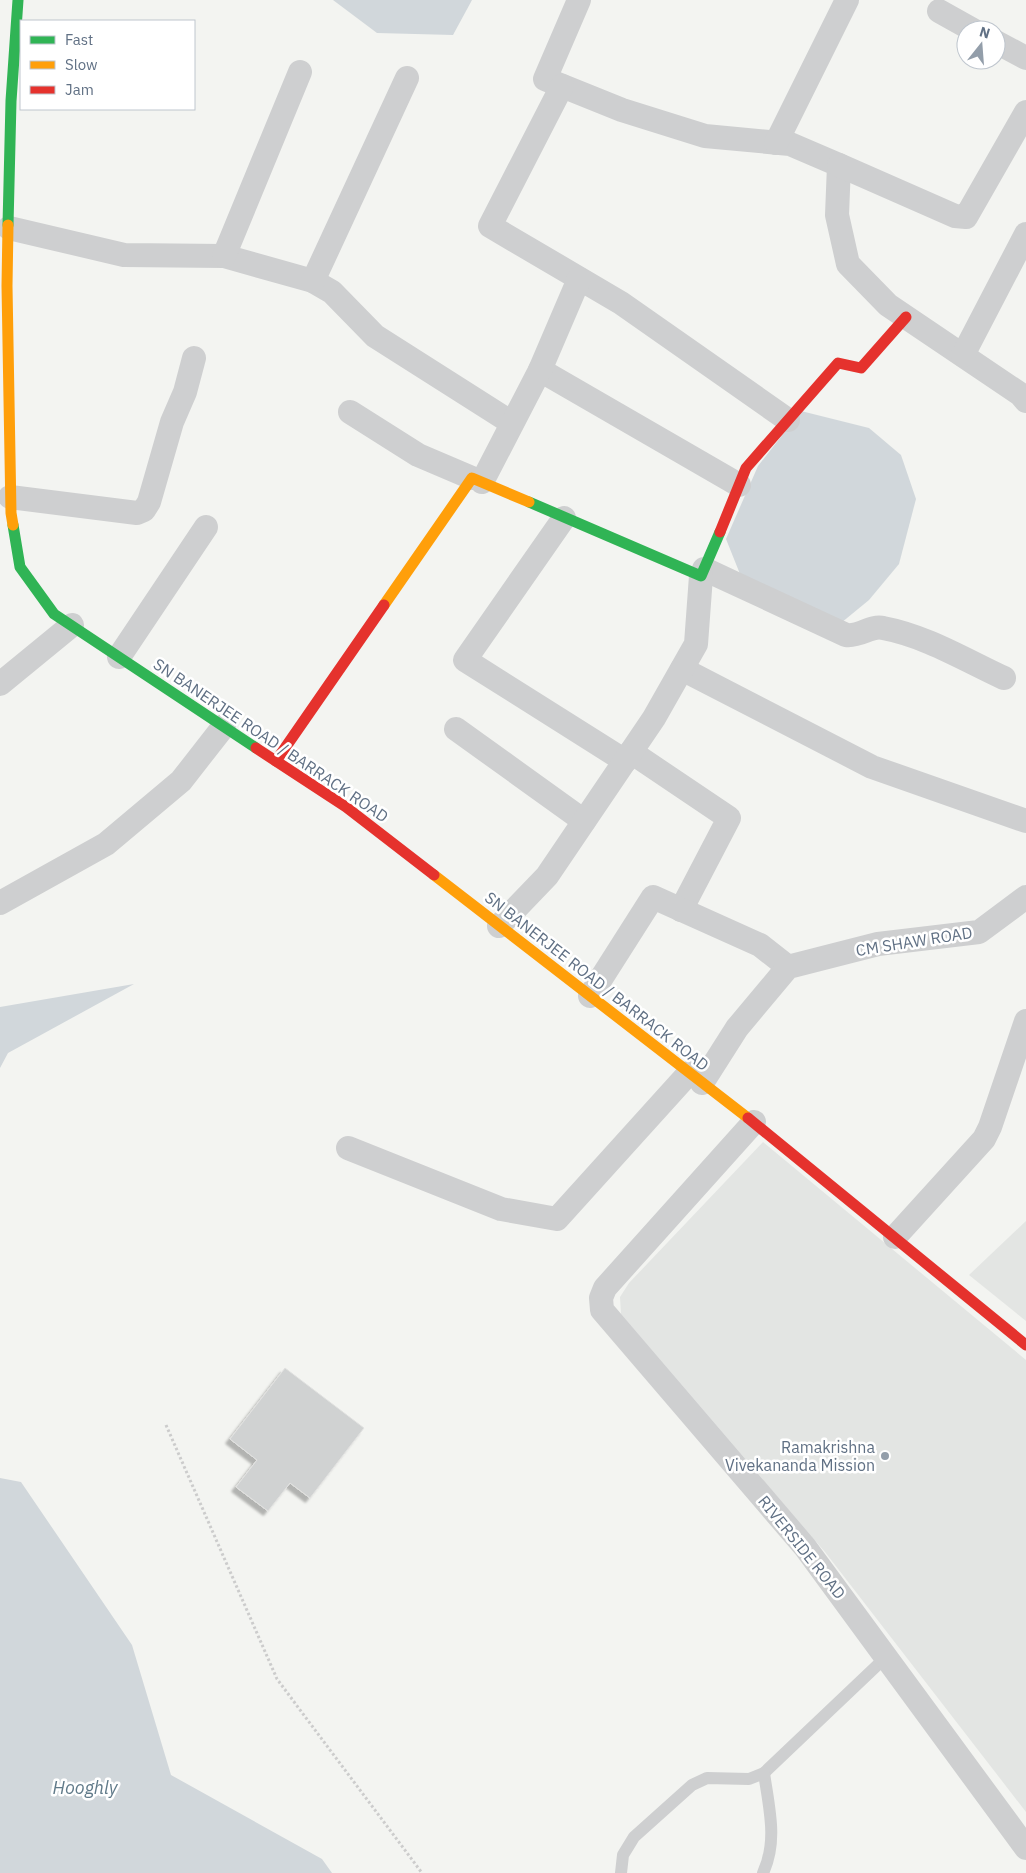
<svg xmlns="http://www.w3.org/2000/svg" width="1026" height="1873" font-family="'IBM Plex Sans',sans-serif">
  <defs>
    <filter id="shadow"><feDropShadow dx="-4.5" dy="4.5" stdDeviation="1" flood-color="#0004"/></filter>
  </defs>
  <rect width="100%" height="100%" fill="#f3f4f1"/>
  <!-- built -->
  <g fill="#e3e5e3">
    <polygon points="763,1142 1026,1360 1026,1812 825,1552 621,1314 620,1297 629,1283"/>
    <polygon points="1026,1221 1026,1321 969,1275"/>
  </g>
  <!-- water -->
  <g fill="#d1d7db">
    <polygon points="333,0 472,0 453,35 377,33"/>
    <polygon points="801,411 869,428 901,455 916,499 899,564 869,600 841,623 742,579 726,539 758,466"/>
    <polygon points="134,984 8,1053 0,1068 0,1007"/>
    <polygon points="0,1478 21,1482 132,1645 171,1775 322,1859 332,1873 0,1873"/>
  </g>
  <!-- building -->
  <polygon fill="#d0d2d2" stroke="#e2e2e1" filter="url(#shadow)" points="285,1368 364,1428 310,1498 290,1483 268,1511 236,1487 257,1460 230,1439"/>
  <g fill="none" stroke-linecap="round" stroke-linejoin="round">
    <!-- path -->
    <polyline stroke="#ccc" stroke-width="3" stroke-dasharray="2.5 2.5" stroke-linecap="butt" points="166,1425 277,1679 422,1873"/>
    <!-- lane -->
    <g stroke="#cecfd0" stroke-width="12">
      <polyline points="621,1873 623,1855 634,1837 692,1785 707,1778 749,1779 764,1773 886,1657"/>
      <path d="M 763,1873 C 778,1841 769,1808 764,1773"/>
    </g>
    <!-- street -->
    <g stroke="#cecfd0" stroke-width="24">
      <polyline points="579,0 545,79 622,110 705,136 790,144 839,165 837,215 848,264 888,305 1020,394 1026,401"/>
      <polyline points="939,11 973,30"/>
      <polyline points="996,42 1026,58"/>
      <polyline points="562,86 490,226 621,303 788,420"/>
      <polyline points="776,143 847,0"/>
      <polyline points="839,165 955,216 966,217 1026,112"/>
      <polyline points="9,228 124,255 224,256 313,281 332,292 375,336 512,423"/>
      <polyline points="224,256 300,72"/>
      <polyline points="313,281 407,78"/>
      <polyline points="963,355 1026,234"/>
      <polyline points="540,370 739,485"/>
      <polyline points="350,412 418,455 472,478"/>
      <polyline points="482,482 540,370 579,279"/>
      <polyline points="10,497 137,513 144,510 149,502 172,422 185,392 194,358"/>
      <polyline points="564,518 465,660 625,761"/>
      <path d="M 704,569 L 846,635 C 860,637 871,625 883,628 C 926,636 965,660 1004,678"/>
      <polyline points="119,657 206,527"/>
      <polyline points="682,669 872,767 1026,821"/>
      <polyline points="0,684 72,625"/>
      <polyline points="456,729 584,821"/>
      <polyline points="631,752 729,818 681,910"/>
      <polyline points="0,903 106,844 181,781 224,726"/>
      <polyline points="499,926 547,876 654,718 696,644 701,576"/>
      <polyline points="590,996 653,897 760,945 788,967"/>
      <polyline points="702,1083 737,1028 788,967 878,944 979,932 1026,897"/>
      <polyline points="754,1122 605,1288 601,1298 602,1310 805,1547 1026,1848"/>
      <polyline points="348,1148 501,1209 557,1219 689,1073"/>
      <polyline points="895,1237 984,1139 990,1127 1026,1021"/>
    </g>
    <!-- fast -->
    <g stroke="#30b455" stroke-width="11">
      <polyline points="8,225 11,101 18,0"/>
      <polyline points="529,502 701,576 720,532"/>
      <polyline points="13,525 20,567 54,614 256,748"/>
    </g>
    <!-- slow -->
    <g stroke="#ff9f0a" stroke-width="11">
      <polyline points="8,225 7,286 11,513 13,525"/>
      <polyline points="384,605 472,478 529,502"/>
      <polyline points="434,875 748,1118"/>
    </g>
    <!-- jam -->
    <g stroke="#e5322d" stroke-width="11">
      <polyline points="720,532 746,468 838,363 861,368 906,317"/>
      <polyline points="256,748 346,807 434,875"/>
      <polyline points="276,761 384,605"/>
      <polyline points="748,1118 1026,1345"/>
    </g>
  </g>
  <!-- markers -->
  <circle fill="#939eaa" stroke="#fff" stroke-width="2" cx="885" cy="1456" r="5"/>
  <g text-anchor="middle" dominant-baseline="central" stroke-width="5" stroke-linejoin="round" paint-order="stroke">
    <!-- street labels -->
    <g font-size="16" fill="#607084" stroke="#fff">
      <text transform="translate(271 740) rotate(34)">SN BANERJEE ROAD / BARRACK ROAD</text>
      <text transform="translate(914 941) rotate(-9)">CM SHAW ROAD</text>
      <text transform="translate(597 981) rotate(38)">SN BANERJEE ROAD / BARRACK ROAD</text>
      <text transform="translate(802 1547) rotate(51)">RIVERSIDE ROAD</text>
    </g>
    <!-- poi labels -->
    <g font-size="16" fill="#607084" stroke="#fff" text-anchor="end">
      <text x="875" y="1447">Ramakrishna<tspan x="875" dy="18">Vivekananda Mission</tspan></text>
    </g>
    <!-- water labels -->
    <g font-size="18" font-style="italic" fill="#607a89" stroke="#fff">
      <text x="85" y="1787">Hooghly</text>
    </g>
  </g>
  <!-- legend -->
  <rect x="20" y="20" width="175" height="90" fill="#ffffff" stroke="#bfc6ce"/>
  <rect x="30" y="36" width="25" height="8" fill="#30b455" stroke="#bfc6ce"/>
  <text x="65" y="45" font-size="15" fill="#607084">Fast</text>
  <rect x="30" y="61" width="25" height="8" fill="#ff9f0a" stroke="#bfc6ce"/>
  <text x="65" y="70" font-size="15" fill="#607084">Slow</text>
  <rect x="30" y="86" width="25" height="8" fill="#e5322d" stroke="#bfc6ce"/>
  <text x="65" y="95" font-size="15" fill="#607084">Jam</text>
  <!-- north arrow -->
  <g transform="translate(981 45) rotate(17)"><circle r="24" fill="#ffffff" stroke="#bfc6ce"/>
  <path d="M0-4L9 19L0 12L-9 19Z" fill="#939eaa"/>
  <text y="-8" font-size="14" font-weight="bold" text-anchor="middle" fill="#607084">N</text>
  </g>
</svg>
